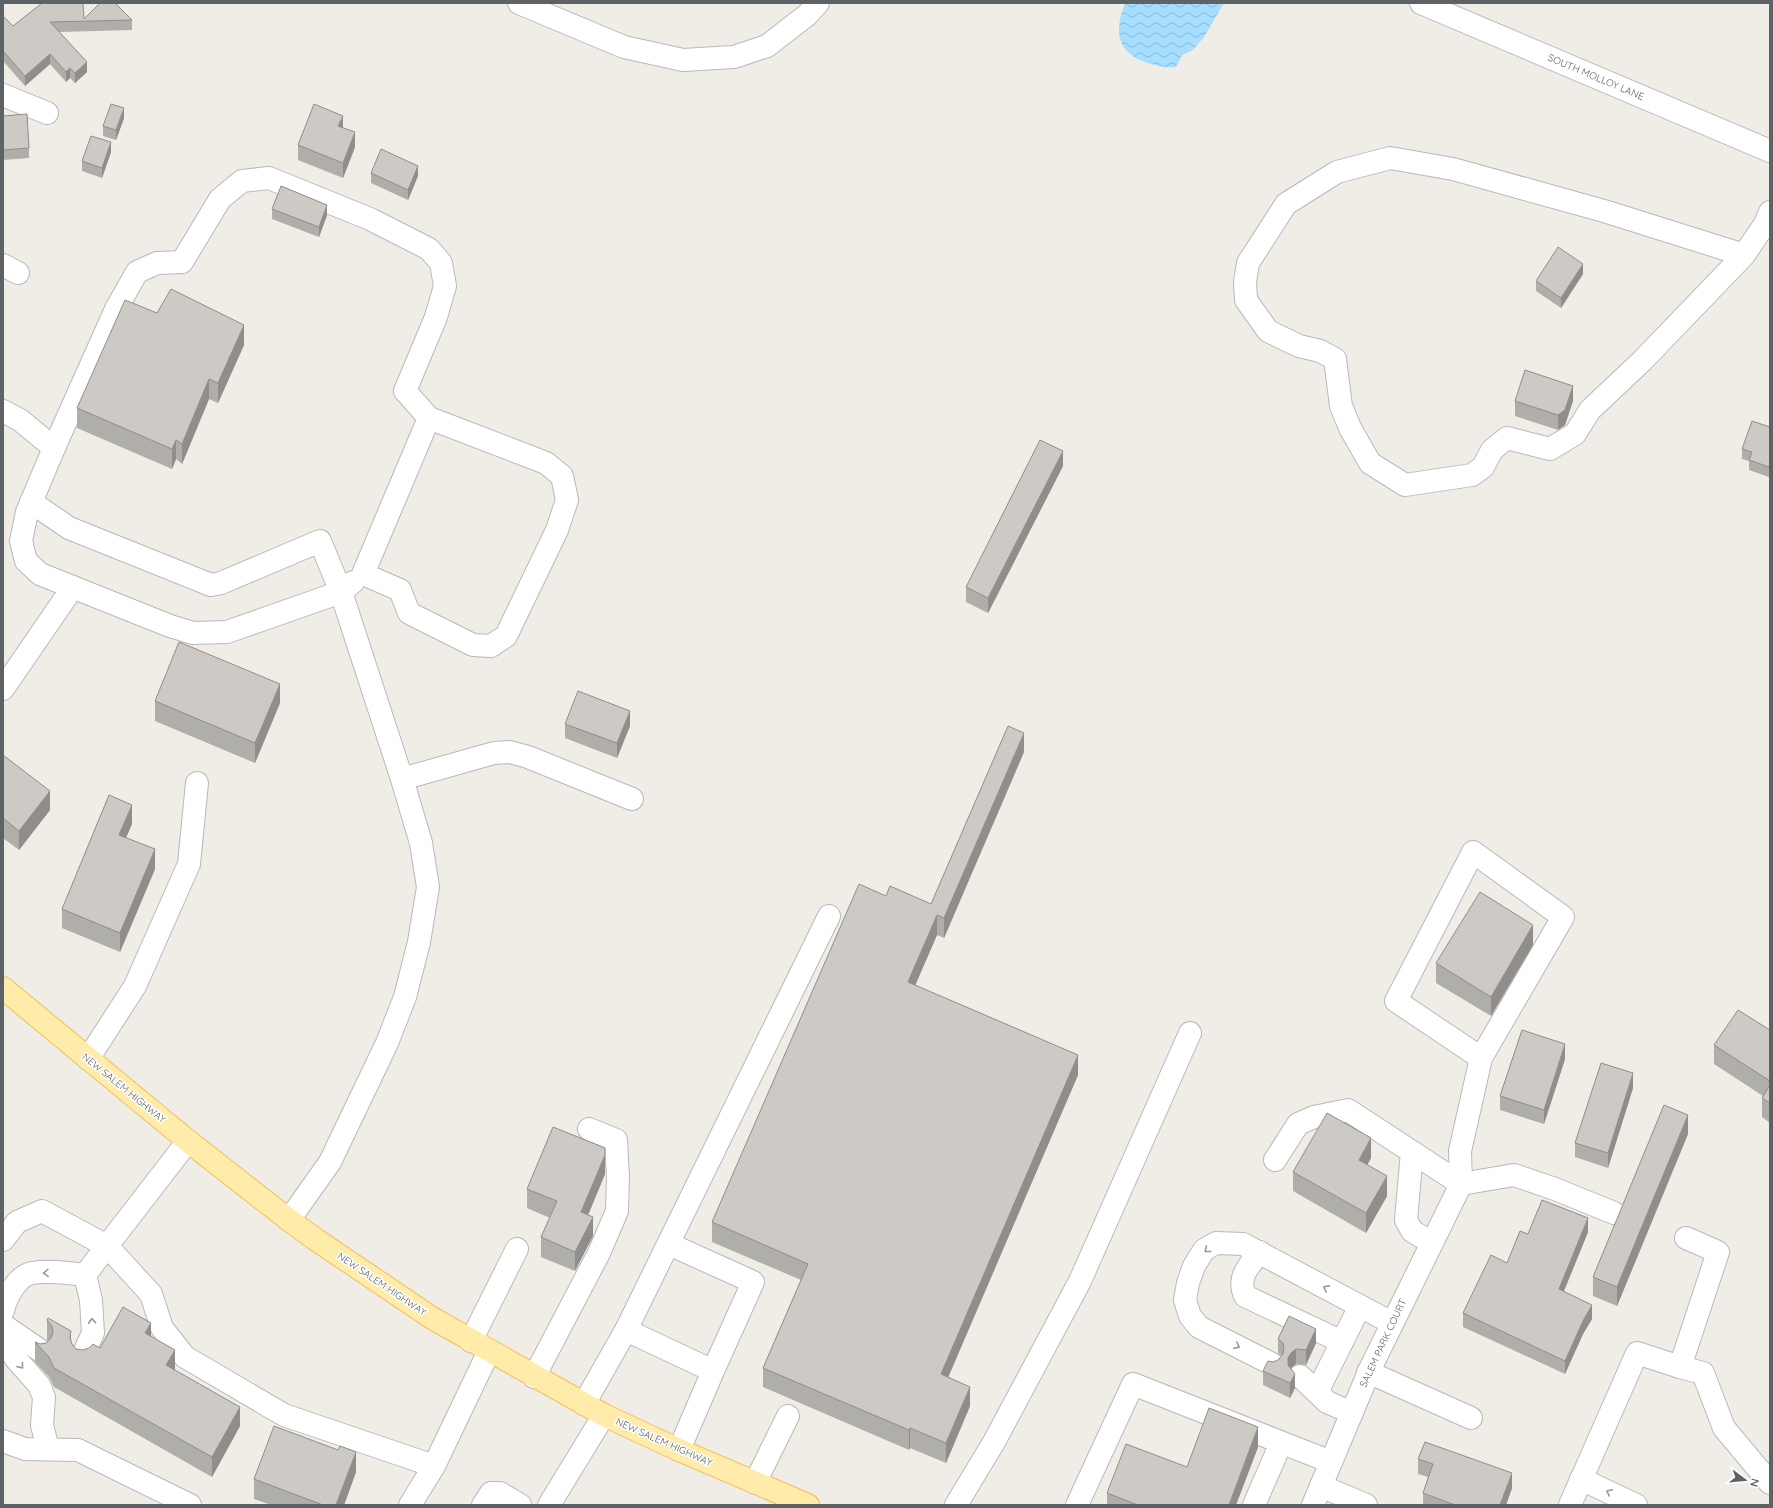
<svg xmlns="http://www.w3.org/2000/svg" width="1773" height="1508" font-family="Quicksand,sans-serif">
  <defs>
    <pattern id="water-waves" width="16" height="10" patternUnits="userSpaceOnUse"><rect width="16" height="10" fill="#a6deff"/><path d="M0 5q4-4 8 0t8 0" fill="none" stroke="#8ab7d2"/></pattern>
  </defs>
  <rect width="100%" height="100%" fill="#f0ede6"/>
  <!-- water -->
  <path fill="url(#water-waves)" d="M 1125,3 L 1224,3 L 1204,37 L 1193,50 L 1182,55 L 1176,67 C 1167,68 1157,66 1148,63 C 1116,53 1114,31 1125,3 Z"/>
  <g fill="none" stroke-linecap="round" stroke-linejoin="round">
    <!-- minor casing -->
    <g stroke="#b6b9bc" stroke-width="24">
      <g id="minor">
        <polyline points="519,3 624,47 683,60 734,57 767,46 807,15 818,3"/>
        <polyline points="1421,3 1770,151"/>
        <polyline points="3,95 47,113"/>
        <polyline points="1744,255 1604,211 1453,169 1390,158 1337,172 1286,204 1248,263 1245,282 1246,300 1268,331 1299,346 1320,351 1335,359 1341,406 1350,428 1370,463 1405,485 1472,475 1483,467 1492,450 1507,438 1550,449 1575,434 1590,410 1642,361 1744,255 1765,224 1770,212"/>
        <polyline points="3,265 18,273"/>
        <polyline points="3,411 20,420 54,448"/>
        <polyline points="31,502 69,528 211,585 221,583 320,541 341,592 353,582"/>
        <polyline points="3,689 73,587"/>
        <polyline points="402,779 494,753 510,752 528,757 632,799"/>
        <polyline points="88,1059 135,986 189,864 197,783"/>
        <polyline points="188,1141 107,1246 151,1294 162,1328 185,1357 284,1415 434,1466 489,1351"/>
        <polyline points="1412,1152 1406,1220 1412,1231 1432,1243"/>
        <polyline points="1275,1160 1298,1124 1314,1117 1348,1110 1461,1184 1514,1175 1555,1189 1614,1213"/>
        <polyline points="289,1220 330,1162 387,1043 405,997 419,942 428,887 421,843 402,779 341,592 227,632 193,633 170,626 40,574 26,561 21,541 27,512 54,448 116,309 137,272 157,263 182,262 220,199 242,181 269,178 370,219 429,249 441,263 445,286 436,317 405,391 429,418 546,463 562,476 567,500 557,530 506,636 491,646 473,645 409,613 400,590 363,574 429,418"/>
        <polyline points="3,1240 17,1222 42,1211 107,1246 85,1275"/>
        <polyline points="669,1244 753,1282 713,1371"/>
        <path d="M 1260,1252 C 1248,1267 1237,1277 1245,1296 L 1342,1342"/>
        <path d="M 3,1311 C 6,1297 17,1276 32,1273 C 49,1270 68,1273 85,1275"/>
        <polyline points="3,1325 41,1351"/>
        <polyline points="626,1330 829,916"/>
        <polyline points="3,1332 4,1339 16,1359 39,1385 44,1397 42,1425 48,1449"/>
        <polyline points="471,1341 517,1249"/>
        <polyline points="82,1357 93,1333 91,1300 85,1275"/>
        <polyline points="1272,1364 1199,1327 1190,1316 1185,1300 1188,1283 1194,1266 1204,1250 1216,1243 1243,1244 1392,1323"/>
        <polyline points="1680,1367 1703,1373 1724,1428 1770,1483"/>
        <polyline points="1368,1372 1471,1418"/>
        <polyline points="1300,1376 1327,1402 1352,1413"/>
        <polyline points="534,1377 599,1253 617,1211 618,1177 616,1140 589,1129"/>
        <polyline points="1317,1392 1360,1306"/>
        <polyline points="584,1404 626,1330 713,1371 679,1450"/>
        <polyline points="3,1441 25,1449 78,1450 190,1505"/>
        <polyline points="1581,1479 1636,1505"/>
        <polyline points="755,1483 788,1416"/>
        <polyline points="1321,1486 1366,1505"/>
        <polyline points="410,1505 434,1466"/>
        <polyline points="483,1505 491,1493 500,1493 520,1505"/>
        <polyline points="549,1505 604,1415"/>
        <polyline points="956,1505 994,1442 1080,1281 1190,1033"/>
        <polyline points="1077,1505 1133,1384 1331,1462"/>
        <polyline points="1254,1505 1281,1443"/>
        <polyline points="1313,1505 1371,1367 1461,1184 1460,1151 1481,1058 1563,917 1473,852 1396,1001 1481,1058"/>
        <polyline points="1570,1505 1637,1353 1680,1367 1718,1252 1686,1238"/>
      </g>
    </g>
    <!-- major casing -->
    <g stroke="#f5bf59" stroke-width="24">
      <polyline id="major" points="3,988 188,1141 289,1220 315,1239 432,1318 604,1415 679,1450 808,1505"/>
    </g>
    <!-- minor -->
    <use href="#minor" stroke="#fff" stroke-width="22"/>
    <!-- major -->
    <use href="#major" stroke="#ffecab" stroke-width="22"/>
  </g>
  <!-- wall -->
  <g fill="#b0aea9">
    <polygon points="3,16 13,26 84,19 132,20 132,30 59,32 87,72 75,83 70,78 66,82 50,64 25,86 3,61"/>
    <polygon points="3,116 29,148 29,158 3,160"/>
    <polygon points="124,118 116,140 103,136 103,126"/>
    <polygon points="343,127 355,147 343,178 298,160 298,145"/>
    <polygon points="111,152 102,178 82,171 82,161"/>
    <polygon points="371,173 418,176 408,200 371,183"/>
    <polygon points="272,209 327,215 319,237 272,219"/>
    <polygon points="1583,274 1561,308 1536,291 1536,281"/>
    <polygon points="157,313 244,345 218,403 209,399 182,464 176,459 172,469 77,428 77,408"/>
    <polygon points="1515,401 1573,401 1565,425 1558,430 1515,416"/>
    <polygon points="1770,427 1770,473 1769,477 1749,470 1749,461 1742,459 1742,449"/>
    <polygon points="1063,466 988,613 966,602 966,587"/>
    <polygon points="155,701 280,703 255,763 155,721"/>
    <polygon points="565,724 630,726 617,758 565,738"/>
    <polygon points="1024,752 944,938 937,935 915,985 1078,1075 948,1377 970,1406 946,1463 910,1448 909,1450 763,1387 763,1368 801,1280 712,1242 712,1222 886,896 931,904"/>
    <polygon points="3,755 50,810 19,850 3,838"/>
    <polygon points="132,824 126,837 155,869 120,952 62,928 62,909"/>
    <polygon points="1533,945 1491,1016 1436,983 1436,963"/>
    <polygon points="1770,1030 1770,1123 1762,1117 1762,1098 1763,1096 1714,1064 1714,1045"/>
    <polygon points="1565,1059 1544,1124 1500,1110 1500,1096"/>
    <polygon points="1633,1088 1608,1168 1575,1157 1575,1143"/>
    <polygon points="1688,1134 1617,1306 1593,1296 1593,1277"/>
    <polygon points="1371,1158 1367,1165 1387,1196 1366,1233 1293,1191 1293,1172"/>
    <polygon points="605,1174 588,1215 593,1236 575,1271 541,1257 541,1237 550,1218 527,1208 527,1189"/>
    <polygon points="1588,1232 1564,1291 1592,1319 1583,1334 1565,1374 1463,1327 1463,1313 1507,1263 1528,1234"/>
    <polygon points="47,1320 71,1343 72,1344 76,1349 83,1350 100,1348 151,1336 175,1370 240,1426 212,1477 54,1387 49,1377 35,1362 35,1342 40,1344 46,1343 48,1341 47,1340"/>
    <polygon points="1278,1339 1316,1343 1306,1365 1296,1364 1291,1368 1295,1388 1290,1398 1263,1385 1263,1371 1273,1362 1278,1360 1282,1356 1278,1353"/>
    <polygon points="1258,1447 1236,1505 1107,1505 1107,1493 1187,1467"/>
    <polygon points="338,1450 356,1472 344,1505 271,1505 254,1499 254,1479"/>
    <polygon points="1418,1459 1512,1488 1506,1505 1423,1505 1423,1493 1428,1477 1418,1474"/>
  </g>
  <!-- shaded-wall -->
  <g fill="#908d8a">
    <polygon points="50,54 50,64 25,86 25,76"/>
    <polygon points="87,62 87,72 75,83 75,73"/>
    <polygon points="70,68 70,78 66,82 66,72"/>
    <polygon points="124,108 124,118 116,140 116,130"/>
    <polygon points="343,116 343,130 338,126"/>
    <polygon points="355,132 355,147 343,178 343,163"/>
    <polygon points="111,142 111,152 102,178 102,168"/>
    <polygon points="418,166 418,176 408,200 408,190"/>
    <polygon points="327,205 327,215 319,237 319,227"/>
    <polygon points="1583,264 1583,274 1561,308 1561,298"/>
    <polygon points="244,325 244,345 218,403 218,383"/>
    <polygon points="209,379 209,399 182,464 182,444"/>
    <polygon points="1573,386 1573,401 1565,425 1558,430 1558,415"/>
    <polygon points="176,440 176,459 172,469 172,449"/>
    <polygon points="1063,451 1063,466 988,613 988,598"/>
    <polygon points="1770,463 1770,473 1769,477 1769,467"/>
    <polygon points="280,684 280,703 255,763 255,743"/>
    <polygon points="630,711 630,726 617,758 617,743"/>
    <polygon points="1024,733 1024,752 944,938 944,918"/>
    <polygon points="50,791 50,810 19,850 19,831"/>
    <polygon points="132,805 132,824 119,854 119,835"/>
    <polygon points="155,849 155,869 120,952 120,933"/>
    <polygon points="937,915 937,935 908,1002 908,982"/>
    <polygon points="1533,925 1533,945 1491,1016 1491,997"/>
    <polygon points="1565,1044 1565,1059 1544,1124 1544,1110"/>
    <polygon points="1078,1055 1078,1075 941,1394 941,1374"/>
    <polygon points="1633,1073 1633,1088 1608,1168 1608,1153"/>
    <polygon points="1688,1115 1688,1134 1617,1306 1617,1287"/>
    <polygon points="1371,1138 1371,1158 1359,1180 1359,1160"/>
    <polygon points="605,1155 605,1174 581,1232 581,1212"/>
    <polygon points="1387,1176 1387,1196 1366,1233 1366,1213"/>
    <polygon points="593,1217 593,1236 575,1271 575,1252"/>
    <polygon points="1588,1218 1588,1232 1559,1303 1559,1289"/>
    <polygon points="1592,1305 1592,1319 1583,1334 1565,1374 1565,1361 1583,1321"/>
    <polygon points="151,1323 151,1342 145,1333"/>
    <polygon points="1316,1329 1316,1343 1306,1365 1306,1350"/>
    <polygon points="71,1331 71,1351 70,1338"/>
    <polygon points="1296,1349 1296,1364 1291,1368 1288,1373 1288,1358 1291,1353"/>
    <polygon points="175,1350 175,1370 166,1365"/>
    <polygon points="1295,1374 1295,1388 1290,1398 1290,1383"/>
    <polygon points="970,1387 970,1406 946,1463 946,1443"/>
    <polygon points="240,1407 240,1426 212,1477 212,1457"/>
    <polygon points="1258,1427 1258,1447 1236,1505 1229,1505"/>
    <polygon points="910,1428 910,1448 909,1450 909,1430"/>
    <polygon points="356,1452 356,1472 344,1505 336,1505"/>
    <polygon points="1512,1473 1512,1488 1506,1505 1500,1505"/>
  </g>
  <!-- building -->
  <g fill="#cdcac5" stroke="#908d8a">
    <polygon points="42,3 83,3 84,19 100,3 115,3 132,20 50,22 87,62 75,73 70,68 66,72 50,54 25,76 3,51 3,16 13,26"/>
    <polygon points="111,104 124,108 116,130 103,126"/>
    <polygon points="314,104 343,116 338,126 355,132 343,163 298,145"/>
    <polygon points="27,114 29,148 3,150 3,116"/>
    <polygon points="91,136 111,142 102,168 82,161"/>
    <polygon points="381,149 418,166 408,190 371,173"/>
    <polygon points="281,186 327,205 319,227 272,209"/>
    <polygon points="1558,247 1583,264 1561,298 1536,281"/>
    <polygon points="171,289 244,325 218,383 209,379 182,444 176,440 172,449 77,408 125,300 157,313"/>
    <polygon points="1525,370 1573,386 1565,410 1558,415 1515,401"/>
    <polygon points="1752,421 1770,427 1770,463 1769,467 1749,460 1752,452 1742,449"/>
    <polygon points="1040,440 1063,451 988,598 966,587"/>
    <polygon points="179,642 280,684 255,743 155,701"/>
    <polygon points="578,691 630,711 617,743 565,724"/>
    <polygon points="1008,726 1024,733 944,918 937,915 908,982 1078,1055 941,1374 970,1387 946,1443 910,1428 909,1430 763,1368 808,1264 712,1222 859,884 886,896 890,886 931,904"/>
    <polygon points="3,755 50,791 19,831 3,818 3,819"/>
    <polygon points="109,795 132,805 119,835 155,849 120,933 62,909"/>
    <polygon points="1480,892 1533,925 1491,997 1436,963"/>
    <polygon points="1738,1010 1770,1030 1770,1081 1714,1045"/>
    <polygon points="1522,1030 1565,1044 1544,1110 1500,1096"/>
    <polygon points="1601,1063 1633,1073 1608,1153 1575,1143"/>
    <polygon points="1770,1085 1770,1103 1762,1098"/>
    <polygon points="1664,1105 1688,1115 1617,1287 1593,1277"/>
    <polygon points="1327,1113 1371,1138 1359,1160 1387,1176 1366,1213 1293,1172"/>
    <polygon points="553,1127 605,1148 605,1155 581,1212 593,1217 575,1252 541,1237 557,1201 527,1189"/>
    <polygon points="1542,1200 1588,1218 1559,1289 1592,1305 1583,1321 1565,1361 1463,1313 1491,1255 1507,1263 1520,1231 1528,1234"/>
    <polygon points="123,1307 151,1323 145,1333 175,1350 166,1365 240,1407 212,1457 54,1368 49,1357 35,1342 40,1344 46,1343 51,1338 53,1332 52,1326 47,1320 48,1318 71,1331 70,1338 72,1344 76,1349 83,1350 89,1348 93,1344 100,1348"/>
    <polygon points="1289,1316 1316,1329 1306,1350 1296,1349 1291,1353 1288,1358 1288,1365 1295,1374 1290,1383 1263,1371 1268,1361 1273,1362 1278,1360 1283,1354 1284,1348 1283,1343 1278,1339"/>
    <polygon points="1209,1408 1258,1427 1229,1505 1138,1505 1107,1493 1126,1444 1187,1467"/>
    <polygon points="274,1426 338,1450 340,1446 356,1452 336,1505 323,1505 254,1479"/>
    <polygon points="1425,1442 1512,1473 1500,1505 1483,1505 1481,1504 1481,1505 1455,1505 1423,1493 1433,1464 1418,1459"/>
  </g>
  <!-- one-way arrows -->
  <defs><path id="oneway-chevron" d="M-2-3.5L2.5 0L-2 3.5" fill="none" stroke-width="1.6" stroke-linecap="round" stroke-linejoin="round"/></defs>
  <g stroke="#96999c">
    <use href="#oneway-chevron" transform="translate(1207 1250) rotate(141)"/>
    <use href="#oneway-chevron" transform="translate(46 1273) rotate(178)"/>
    <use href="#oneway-chevron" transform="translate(1326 1288) rotate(-152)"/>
    <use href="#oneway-chevron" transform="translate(92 1321) rotate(-94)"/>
    <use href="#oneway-chevron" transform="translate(1237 1346) rotate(27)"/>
    <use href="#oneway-chevron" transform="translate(21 1366) rotate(51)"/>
    <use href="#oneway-chevron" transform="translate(1609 1492) rotate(-155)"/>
  </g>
  <g text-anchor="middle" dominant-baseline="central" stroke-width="3" stroke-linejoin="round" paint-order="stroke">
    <!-- street labels -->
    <g font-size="10" fill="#5d6266" stroke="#fff">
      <text transform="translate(1596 77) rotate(23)">SOUTH MOLLOY LANE</text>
      <text transform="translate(124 1088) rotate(39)">NEW SALEM HIGHWAY</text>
      <text transform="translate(382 1284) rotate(34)">NEW SALEM HIGHWAY</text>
      <text transform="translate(1383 1343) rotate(-65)">SALEM PARK COURT</text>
      <text transform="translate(664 1442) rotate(24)">NEW SALEM HIGHWAY</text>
    </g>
  </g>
  <!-- border -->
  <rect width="1773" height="1508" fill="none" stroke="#5d6266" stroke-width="8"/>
  <!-- north arrow -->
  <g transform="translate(1745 1480) rotate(106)" stroke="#ffffff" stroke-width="3" paint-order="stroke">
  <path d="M0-3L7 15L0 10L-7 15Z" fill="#5d6266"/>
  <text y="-6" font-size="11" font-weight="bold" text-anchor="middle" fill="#5d6266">N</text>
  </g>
</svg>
